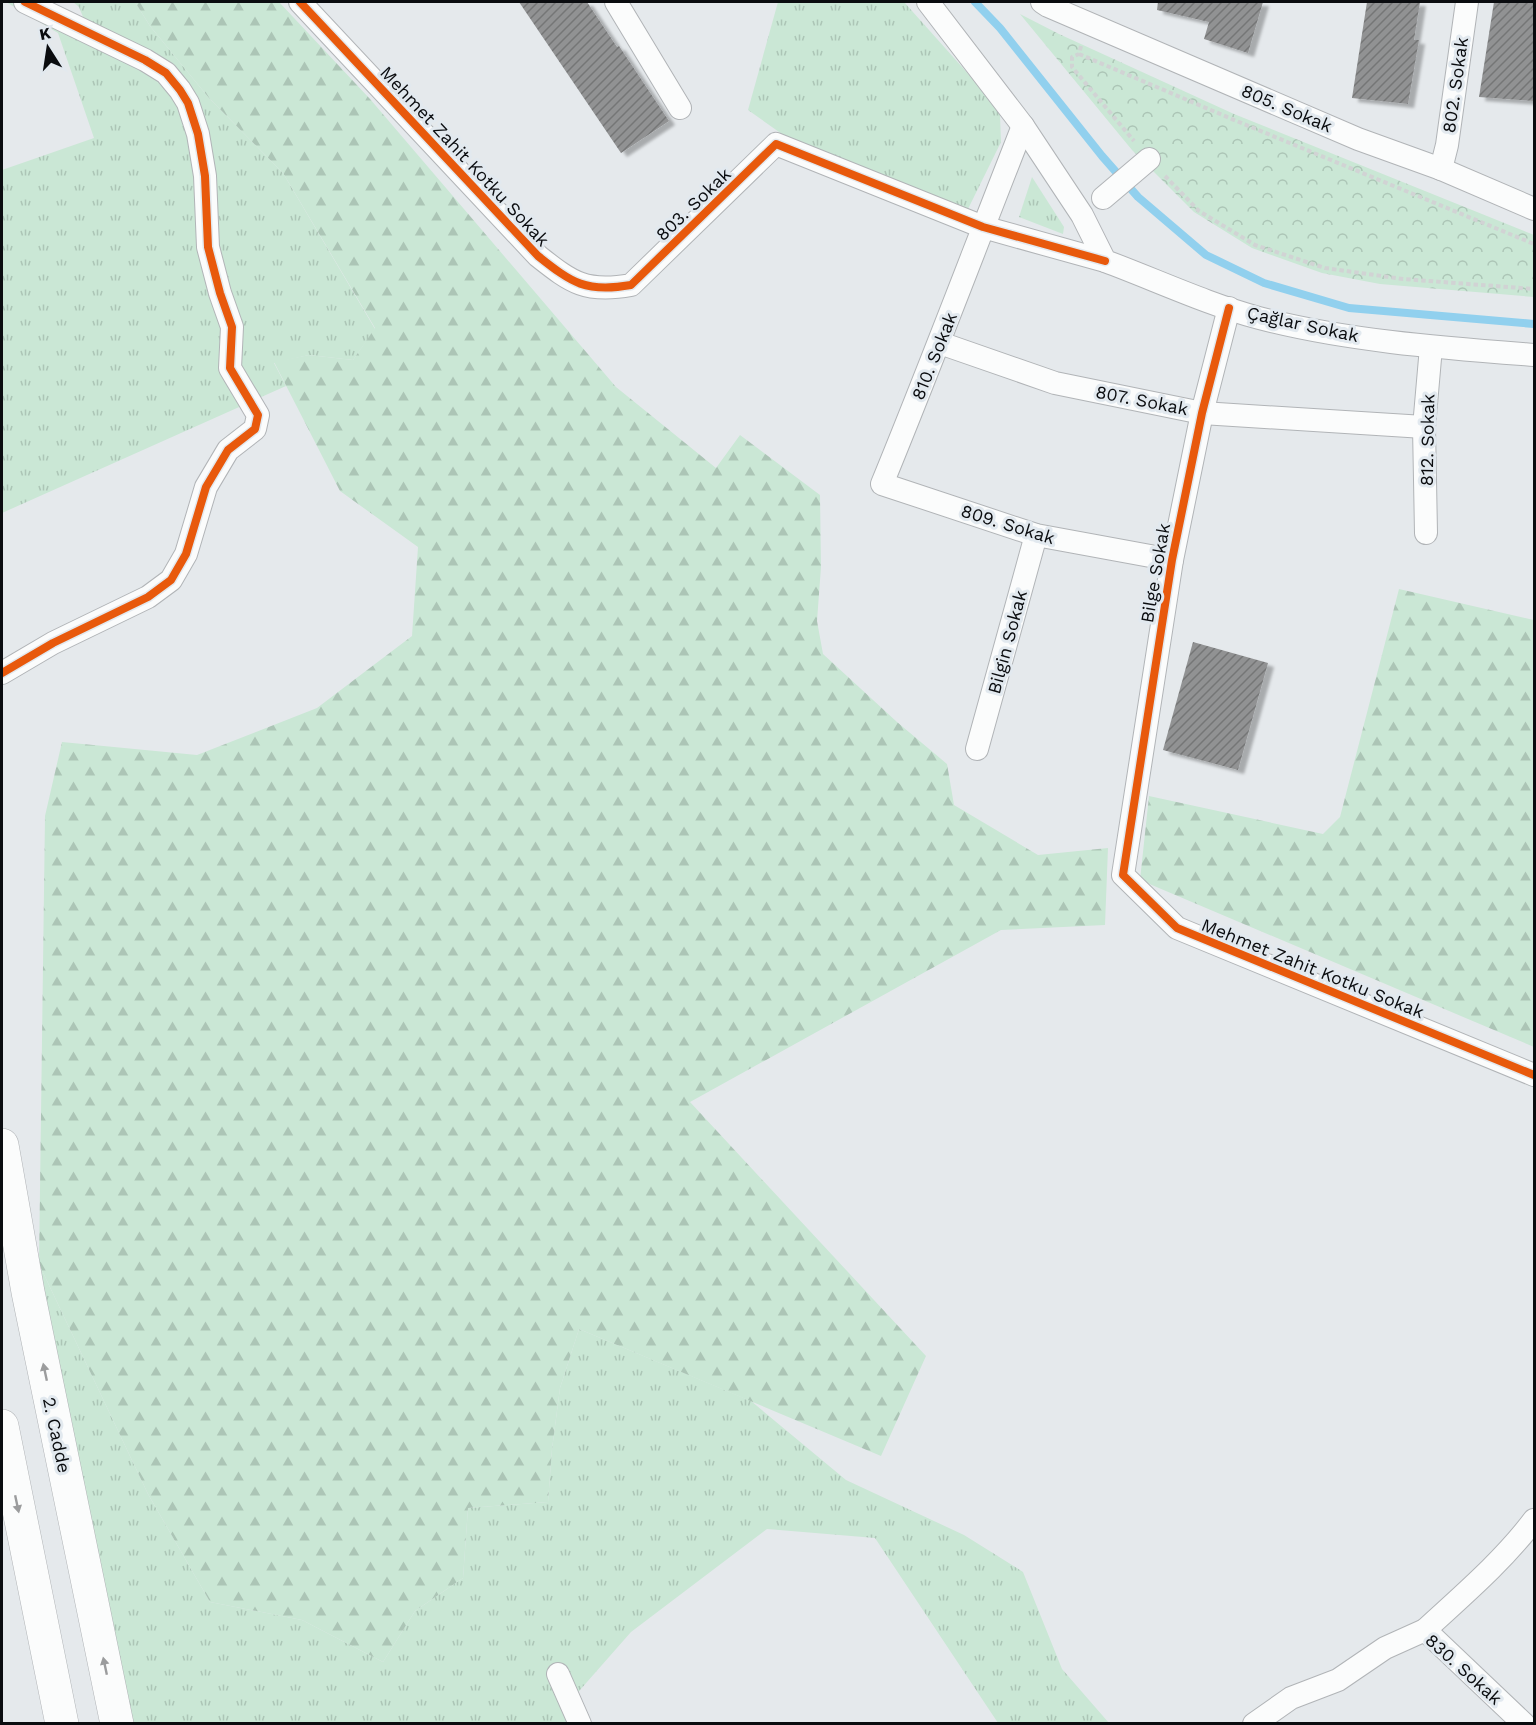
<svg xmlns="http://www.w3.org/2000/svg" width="1536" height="1725" font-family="'Work Sans',sans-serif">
  <defs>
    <pattern id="grass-tufts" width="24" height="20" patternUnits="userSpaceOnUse" patternTransform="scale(1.5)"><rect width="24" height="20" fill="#cae7d5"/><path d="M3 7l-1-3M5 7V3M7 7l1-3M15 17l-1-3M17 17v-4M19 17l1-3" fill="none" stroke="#acc5b6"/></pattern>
    <pattern id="forest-firs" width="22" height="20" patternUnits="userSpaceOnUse" patternTransform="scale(1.5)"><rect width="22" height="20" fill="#cae7d5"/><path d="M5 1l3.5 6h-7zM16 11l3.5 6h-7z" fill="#acc5b6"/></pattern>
    <pattern id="park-crowns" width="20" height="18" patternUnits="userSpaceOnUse" patternTransform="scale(1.5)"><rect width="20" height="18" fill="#cae7d5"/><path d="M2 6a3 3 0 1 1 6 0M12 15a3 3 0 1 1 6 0" fill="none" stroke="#acc5b6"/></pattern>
    <pattern id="building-hatch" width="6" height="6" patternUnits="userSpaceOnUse" patternTransform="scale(1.5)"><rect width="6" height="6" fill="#919293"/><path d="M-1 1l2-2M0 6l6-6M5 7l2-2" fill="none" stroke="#757676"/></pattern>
    <filter id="shadow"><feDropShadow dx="6" dy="4" stdDeviation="1.5" flood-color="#0004"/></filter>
  </defs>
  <rect width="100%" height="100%" fill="#e5e9ec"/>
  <!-- grass -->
  <g fill="url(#grass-tufts)">
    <polygon points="6,2 14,2 49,15 195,103 93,26 83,17 79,7 73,2 135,2 150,26 209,98 283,173 375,329 353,360 309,355 274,363 286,386 2,513 2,170 94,138 58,33"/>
    <polygon points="778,2 904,2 996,105 1000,115 1001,142 968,209 789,139 748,110"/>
    <polygon points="1032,177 1064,227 1063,234 1019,217"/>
    <polygon points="39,1264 148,1494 210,1602 302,1620 383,1662 415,1611 463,1578 468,1508 548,1502 552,1449 560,1388 579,1329 751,1401 846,1480 964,1535 1023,1572 1062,1669 1109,1723 998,1723 875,1538 767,1529 631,1632 565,1707 571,1723 131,1723"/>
  </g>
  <!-- forest -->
  <g fill="url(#forest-firs)">
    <polygon points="135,2 279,2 370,99 616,387 716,468 740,435 820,495 821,567 817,621 823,654 897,722 947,764 954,805 1038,855 1108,848 1105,925 1001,930 690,1102 926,1356 881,1456 579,1329 560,1388 552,1449 548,1502 468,1508 463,1578 415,1611 383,1662 302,1620 210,1602 148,1494 39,1264 45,816 62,742 197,755 317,708 412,636 418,547 340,491 274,362 309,355 353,360 375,328 283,173 209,98 150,26"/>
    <polygon points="1399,589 1534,620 1534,1047 1140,880 1149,796 1323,834 1340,817"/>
  </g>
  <!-- park -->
  <polygon fill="url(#park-crowns)" points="1020,14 1059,34 1234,114 1534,235 1534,297 1380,284 1322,273 1252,248 1194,212 1132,150"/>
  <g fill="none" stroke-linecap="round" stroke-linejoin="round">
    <!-- stream -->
    <polyline stroke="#91d0ee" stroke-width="8" points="975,2 1000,28 1102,156 1138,197 1206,255 1264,283 1349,308 1534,324"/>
  </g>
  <!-- building -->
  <g fill="url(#building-hatch)" filter="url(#shadow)">
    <polygon points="519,2 587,2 617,47 619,46 669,121 621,153"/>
    <polygon points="1158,2 1263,2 1248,53 1204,39 1209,22 1157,10"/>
    <polygon points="1367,2 1420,2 1414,40 1419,40 1408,104 1352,98"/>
    <polygon points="1494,2 1534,2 1534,101 1479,97"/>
    <polygon points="1193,642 1268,663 1238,770 1163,750"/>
  </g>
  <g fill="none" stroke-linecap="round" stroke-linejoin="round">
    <!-- minor casing -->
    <g stroke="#b1b4b7" stroke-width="24">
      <g id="minor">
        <path d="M 300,2 L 538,256 C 572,283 586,293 631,285 L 776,144 L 983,227 L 1105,261"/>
        <polyline points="616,2 680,108"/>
        <path d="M 928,2 L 1023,126 L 1082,215 L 1105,261 C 1156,280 1207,304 1259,318 C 1347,341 1444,348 1534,355"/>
        <polyline points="1042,2 1048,6 1358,139 1441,169 1534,209"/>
        <path d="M 1023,126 C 976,245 931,365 882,484 L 1036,535 L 1172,560"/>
        <polyline points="1441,169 1447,145 1467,2"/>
        <polyline points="1103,198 1149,159"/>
        <polyline points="1229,308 1202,413 1172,560 1123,875 1177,928 1534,1075"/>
        <polyline points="940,343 1055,383 1202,413 1424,427"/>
        <polyline points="1426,533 1424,427 1431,347"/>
        <polyline points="2,673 53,643 148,597 171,580 186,554 206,487 228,450 255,429 258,415 230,368 232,327 220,293 208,247 205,176 198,134 188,103 180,90 166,73 145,60 25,2"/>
        <polyline points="977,749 1036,535"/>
        <path d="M 1425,1630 C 1463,1595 1503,1561 1534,1520"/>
        <polyline points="558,1674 580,1724"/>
        <polyline points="1254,1724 1291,1698 1338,1680 1385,1648 1425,1630 1524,1724"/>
      </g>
    </g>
    <!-- primary casing -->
    <g stroke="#b1b4b7" stroke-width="34">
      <g id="primary">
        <polyline points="2,1145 28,1292 117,1724"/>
        <polyline points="2,1426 62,1724"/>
      </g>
    </g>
    <!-- path -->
    <g stroke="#d1d3d4" stroke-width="4" stroke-dasharray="4.5 3" stroke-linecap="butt">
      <polyline points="1081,46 1079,54 1072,57 1072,67 1134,141"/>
      <polyline points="1079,54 1239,122 1534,244"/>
      <polyline points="1165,176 1199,211 1255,245 1325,268 1403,279 1534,289"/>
    </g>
    <!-- minor -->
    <use href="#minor" stroke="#fbfcfc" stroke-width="22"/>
    <!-- primary -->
    <use href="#primary" stroke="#fbfcfc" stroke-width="33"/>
    <!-- cycleway casing -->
    <g stroke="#e2e9ef" stroke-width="11">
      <g id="cycleway">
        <path d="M 300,2 L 538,256 C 572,283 586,293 631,285 L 776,144 L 983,227 L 1105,261"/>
        <polyline points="1229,308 1202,413 1172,560 1123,875 1177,928 1534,1075"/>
        <polyline points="2,673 53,643 148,597 171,580 186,554 206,487 228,450 255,429 258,415 230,368 232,327 220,293 208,247 205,176 198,134 188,103 180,90 166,73 145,60 25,2"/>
      </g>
    </g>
    <!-- cycleway -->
    <use href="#cycleway" stroke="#e8590c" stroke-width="8"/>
  </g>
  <!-- one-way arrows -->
  <defs><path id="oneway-solid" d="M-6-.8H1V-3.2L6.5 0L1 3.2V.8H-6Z" transform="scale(1.5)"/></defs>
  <g fill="#9b9c9d">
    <use href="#oneway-solid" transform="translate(45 1372) rotate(-102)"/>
    <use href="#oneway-solid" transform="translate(17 1504) rotate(78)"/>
    <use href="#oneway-solid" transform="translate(105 1666) rotate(-102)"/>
  </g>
  <g text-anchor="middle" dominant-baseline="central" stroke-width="6" stroke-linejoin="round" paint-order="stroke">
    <!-- street labels -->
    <g font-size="18" fill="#0a0c0f" stroke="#e2e9ef">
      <text transform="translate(1455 85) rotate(-82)">802. Sokak</text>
      <text transform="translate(1287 108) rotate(23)">805. Sokak</text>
      <text transform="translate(465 156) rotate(47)">Mehmet Zahit Kotku Sokak</text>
      <text transform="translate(693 204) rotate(-44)">803. Sokak</text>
      <text transform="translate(1303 324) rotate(12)">Çağlar Sokak</text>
      <text transform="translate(934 356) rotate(-68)">810. Sokak</text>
      <text transform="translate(1142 400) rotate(11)">807. Sokak</text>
      <text transform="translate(1427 440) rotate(-89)">812. Sokak</text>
      <text transform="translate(1008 524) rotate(17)">809. Sokak</text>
      <text transform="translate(1155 573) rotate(-80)">Bilge Sokak</text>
      <text transform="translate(1007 642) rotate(-75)">Bilgin Sokak</text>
      <text transform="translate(1313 968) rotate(22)">Mehmet Zahit Kotku Sokak</text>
      <text transform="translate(57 1435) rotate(78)">2. Cadde</text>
      <text transform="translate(1464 1669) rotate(42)">830. Sokak</text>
    </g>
  </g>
  <!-- border -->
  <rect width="1536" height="1725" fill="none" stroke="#0a0c0f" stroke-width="6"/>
  <!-- north arrow -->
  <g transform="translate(48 48) rotate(348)" stroke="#e2e9ef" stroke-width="4.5" paint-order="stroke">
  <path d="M0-4.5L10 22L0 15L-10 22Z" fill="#0a0c0f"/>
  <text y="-9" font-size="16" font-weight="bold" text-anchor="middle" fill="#0a0c0f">K</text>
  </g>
</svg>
